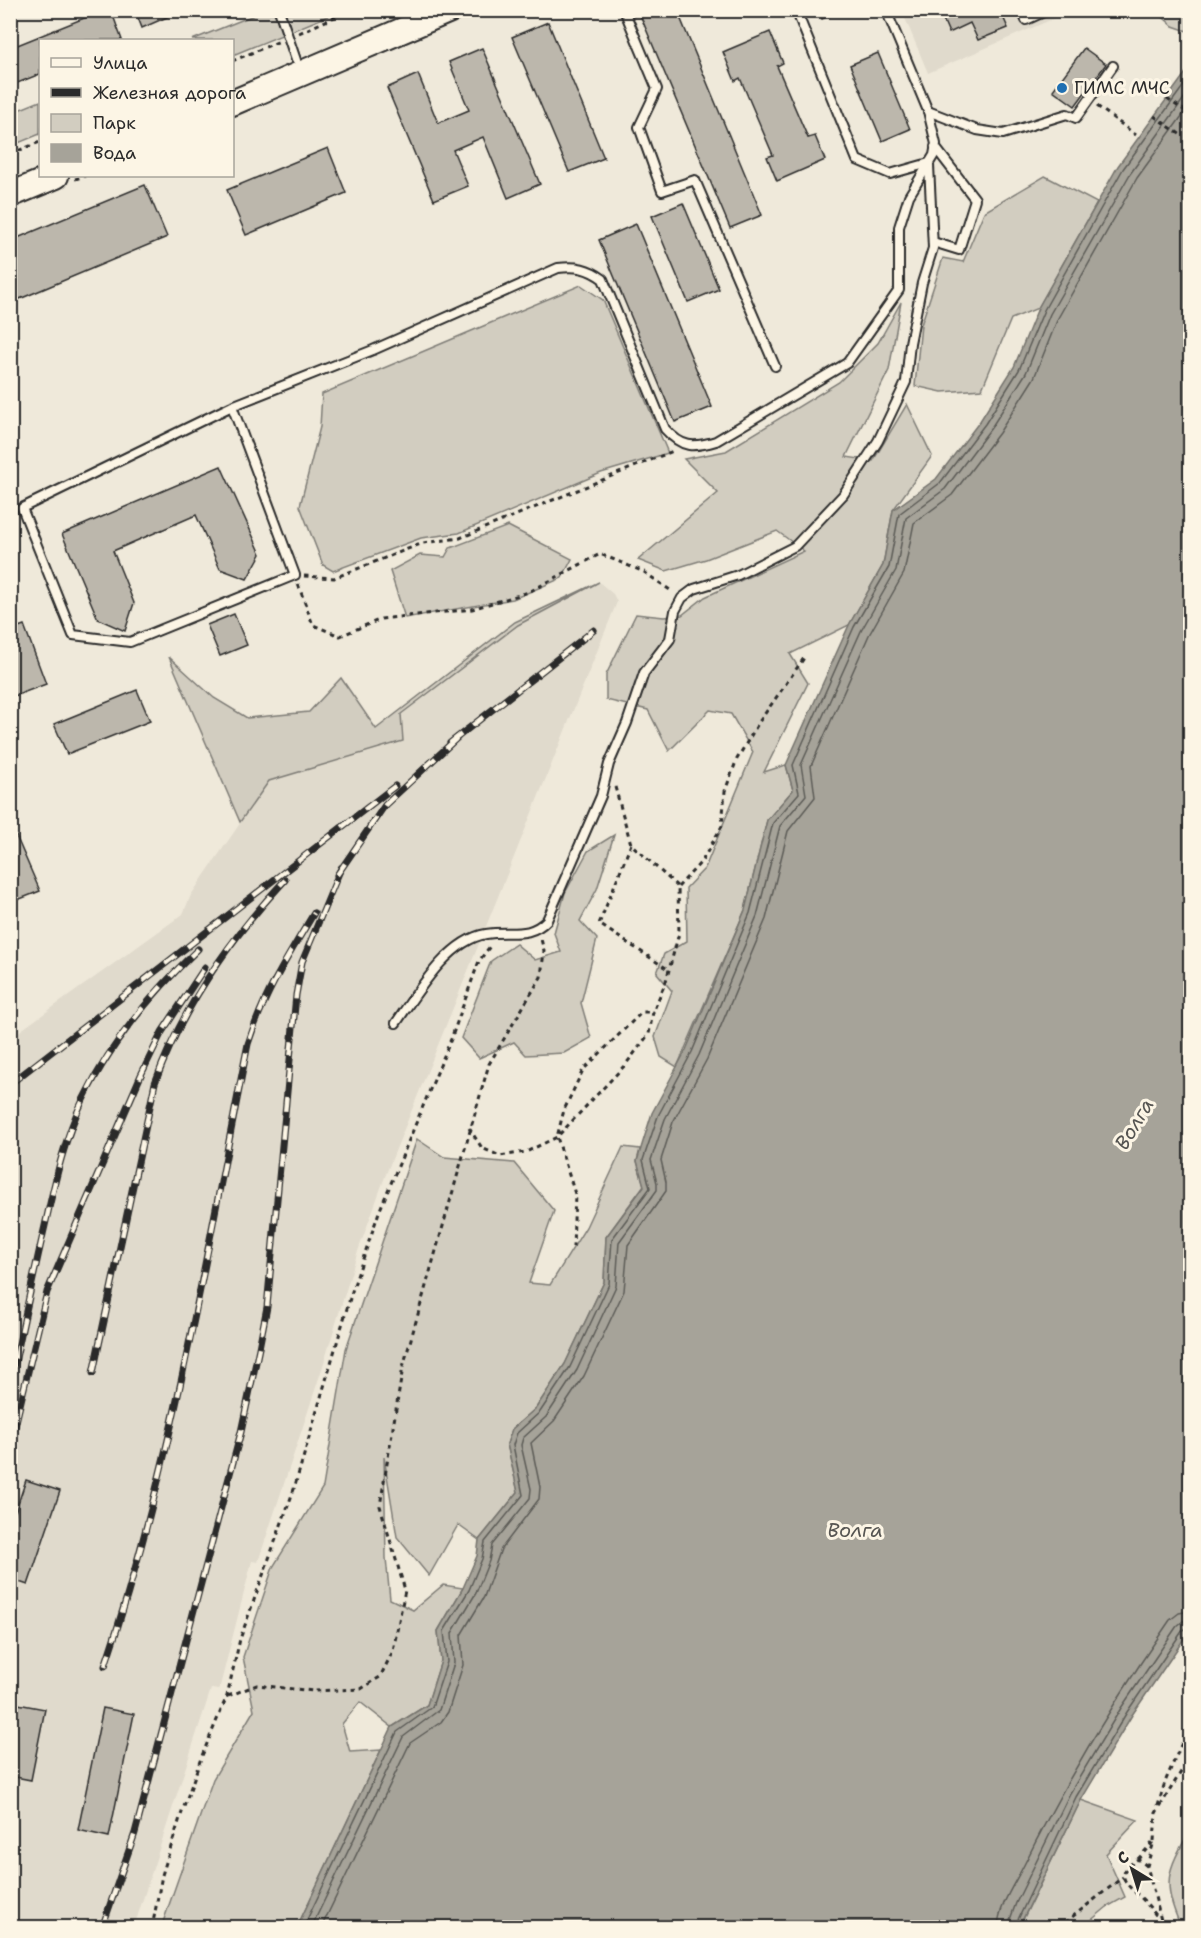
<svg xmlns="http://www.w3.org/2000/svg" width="1201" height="1938" font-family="'Shantell Sans',sans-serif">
  <rect width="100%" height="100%" fill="#efe9da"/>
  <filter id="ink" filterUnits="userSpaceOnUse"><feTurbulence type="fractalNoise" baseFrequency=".0167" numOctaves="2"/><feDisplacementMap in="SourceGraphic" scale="12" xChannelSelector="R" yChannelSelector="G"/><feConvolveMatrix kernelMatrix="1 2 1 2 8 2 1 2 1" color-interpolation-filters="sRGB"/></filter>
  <g filter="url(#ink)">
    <!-- built -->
    <g fill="#e0dacc">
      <polygon points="902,11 1071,11 928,73"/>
      <polygon points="599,582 613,594 617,602 386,1174 357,1254 322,1369 258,1562 252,1561 219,1690 211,1689 134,1927 11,1927 10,1038 183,914 191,895 269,781 403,741 401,714 518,625"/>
    </g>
    <!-- green -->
    <g fill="#d2cdc0" stroke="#7e7c76" stroke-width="1.5">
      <polygon points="264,11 340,11 233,55 232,40 192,40"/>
      <polygon points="1156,11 1190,11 1190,32 1173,26"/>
      <polygon points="40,101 40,134 11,146 11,113"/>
      <polygon points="1045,176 1097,203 1038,308 1011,319 982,389 942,392 915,386 921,325 943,258 963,262 984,212"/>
      <polygon points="581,285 603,300 668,453 601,473 459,533 421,538 333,571 323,565 300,506 320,427 322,394"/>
      <polygon points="901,302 889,370 846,457 873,461 907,404 932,456 893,510 883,565 849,625 790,654 808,683 764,772 786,765 793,790 767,820 745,910 677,1067 661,1057 655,1037 672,991 657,973 664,954 687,941 686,888 705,868 753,752 731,714 710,710 669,751 648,710 606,700 606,675 636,614 664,617 682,615 705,597 804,551 777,531 706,559 666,571 638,560 718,493 684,459 726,451 839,382 878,343"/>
      <polygon points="508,526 572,559 562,578 513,599 405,618 390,571 420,555 445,557 450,548"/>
      <polygon points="599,582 518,625 401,714 403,741 269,781 240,822 169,657 214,698 247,718 309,712 341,678 376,729 515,622"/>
      <polygon points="614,835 597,889 580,921 597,939 581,1003 591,1038 564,1053 526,1055 514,1042 479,1058 461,1038 491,961 516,944 535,960 561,952 554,933 565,893 588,851"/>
      <polygon points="417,1139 444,1157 514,1163 554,1211 529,1283 550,1285 586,1227 623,1147 640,1149 637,1161 644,1185 606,1237 604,1282 565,1364 536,1408 512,1430 507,1444 518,1492 479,1540 458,1525 429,1576 397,1537 384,1457 386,1558 390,1599 413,1610 443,1585 463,1588 438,1631 441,1661 427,1705 392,1727 360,1702 342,1724 350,1752 381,1750 297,1927 161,1928 213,1779 254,1710 243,1657 273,1567 323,1487 346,1349"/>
      <polygon points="1081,1800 1138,1820 1106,1854 1125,1897 1107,1907 1083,1927 1019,1928"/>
      <path d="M 1190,1831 L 1190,1927 L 1181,1927 C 1162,1883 1166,1872 1190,1831 Z"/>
    </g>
    <!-- water -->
    <polygon fill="#a6a399" stroke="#75736d" stroke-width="1.5" points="1190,67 1190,1630 1132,1715 1081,1800 1019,1927 297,1927 392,1727 427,1705 441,1661 438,1631 463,1588 477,1556 479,1540 518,1492 507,1444 512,1429 536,1408 565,1364 604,1282 606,1237 644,1186 637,1161 652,1113 686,1050 745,910 767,820 793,790 786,765 849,625 883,565 893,510 936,479 980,421 1014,367 1038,308 1118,166"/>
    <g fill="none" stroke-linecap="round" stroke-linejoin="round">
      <!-- shore -->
      <g stroke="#5c5b57" stroke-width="1.5">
        <polyline points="303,1928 397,1732 432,1707 447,1662 444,1631 469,1590 482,1559 485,1542 523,1495 513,1445 517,1433 540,1412 570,1367 609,1284 612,1239 650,1188 643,1160 658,1116 692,1052 750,913 773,823 799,793 793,765 854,627 889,567 899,514 940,483 985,424 1019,370 1044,310 1123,169 1190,77"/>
        <polyline points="311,1928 403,1737 439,1710 454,1663 452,1633 476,1593 489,1561 492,1545 530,1498 531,1489 521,1445 523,1438 546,1417 577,1370 616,1286 619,1242 657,1190 657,1183 651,1160 665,1119 699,1055 757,916 780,826 806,795 801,765 861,631 896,570 906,518 945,489 991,428 1026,373 1050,314 1130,174 1190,90"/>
        <polyline points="321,1928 410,1743 441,1722 448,1712 463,1665 461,1635 484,1597 501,1549 539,1499 540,1487 531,1443 554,1421 584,1376 624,1291 628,1245 666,1191 666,1182 661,1160 673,1122 707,1059 766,919 788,831 815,797 811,766 869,635 904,573 914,523 952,495 999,433 1034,378 1058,318 1137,178 1190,105"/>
        <path d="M 998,1928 C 998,1907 1015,1883 1024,1865 C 1067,1778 1115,1699 1170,1620 L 1179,1613 L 1190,1611"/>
        <polyline points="1007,1928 1016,1903 1070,1793 1121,1708 1177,1626 1183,1621 1190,1620"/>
        <polyline points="1014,1928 1076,1797 1127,1712 1183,1630 1190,1627"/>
      </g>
    </g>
    <!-- building -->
    <g fill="#bcb7ac" stroke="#2b2b2b" stroke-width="1.5">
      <polygon points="104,10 111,10 122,40 40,40 40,74 10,86 10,48"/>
      <polygon points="135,10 183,10 142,28"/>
      <polygon points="638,10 677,10 762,215 730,228"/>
      <polygon points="819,10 844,10 822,19"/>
      <polygon points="939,10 1000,10 1008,28 978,40 970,23 949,33"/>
      <polygon points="548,22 604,158 569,172 512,37"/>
      <polygon points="770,32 783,63 777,66 808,138 815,136 825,160 777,181 767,157 773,155 740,78 735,81 723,52"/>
      <polygon points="482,48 540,184 508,198 483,137 453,150 468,186 434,200 387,88 418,74 438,123 469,110 449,62"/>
      <polygon points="1084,48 1106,64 1075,106 1053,90"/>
      <polygon points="878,53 910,129 882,141 850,65"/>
      <polygon points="328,148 346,193 246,235 227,190"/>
      <polygon points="145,185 167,237 10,303 10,241"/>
      <polygon points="683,203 719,289 688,302 652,216"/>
      <polygon points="636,224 712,407 675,422 599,240"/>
      <polygon points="221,466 261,554 247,579 220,569 196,515 113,551 134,603 125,631 98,619 62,534"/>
      <polygon points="234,614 247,645 220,656 207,625"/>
      <polygon points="24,625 46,684 12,697 10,630"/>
      <polygon points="137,690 150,721 67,754 54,724"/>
      <polygon points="10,822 40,891 10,903"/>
      <polygon points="26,1480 60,1491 28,1585 10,1579 10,1527"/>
      <polygon points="18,1704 45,1709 31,1780 10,1776 10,1740"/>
      <polygon points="103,1708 134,1714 109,1837 78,1830"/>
    </g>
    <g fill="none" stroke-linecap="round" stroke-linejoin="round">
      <!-- service casing -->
      <g stroke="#2b2b2b" stroke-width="12">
        <g id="service">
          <polyline points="279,10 296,60"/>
          <polyline points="624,10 657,89 639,127 662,191 695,180 775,366"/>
          <polyline points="796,10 857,160 890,174 929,163"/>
          <polyline points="1022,10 1026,20 1048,10"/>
          <polyline points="928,111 977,130 1003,134 1067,114 1076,118 1113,66"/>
          <polyline points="933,242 959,250 975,199 935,147"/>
          <path d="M 232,406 L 295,575 L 130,642 L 73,635 L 22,508 L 232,406 L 373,350 L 558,268 C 577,266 588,268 603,279 L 665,429 C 682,448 693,448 716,441 L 847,363 L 899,290 L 899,227 L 909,196 L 934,155 L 936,144 L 928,111 L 886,10"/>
          <path d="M 396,1023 C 417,993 448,940 486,934 C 510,930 529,939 547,920 L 601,796 L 609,764 L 627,723 L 644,673 L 670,639 L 675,611 L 682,598 L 694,589 L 738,575 L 795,546 L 843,495 L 878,441 L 906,382 L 910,343 L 922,283 L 933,248 L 929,165"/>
        </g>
      </g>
      <!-- primary casing -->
      <g stroke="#2b2b2b" stroke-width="28">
        <g id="primary">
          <polyline points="232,103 450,10"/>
          <polyline points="10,195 56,176"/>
        </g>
      </g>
      <!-- path -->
      <g stroke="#2b2b2b" stroke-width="3" stroke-dasharray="4.5 4.5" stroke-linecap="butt">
        <polyline points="493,10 512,14"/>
        <polyline points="468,17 483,10"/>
        <polyline points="299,33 350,10"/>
        <polyline points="232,61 280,41"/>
        <polyline points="1167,99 1190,114"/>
        <polyline points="1097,106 1136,135"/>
        <polyline points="1154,116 1181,135"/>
        <polyline points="10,154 40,142"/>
        <polyline points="75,179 85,176"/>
        <polyline points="304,576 334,578 423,543 460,538 673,451"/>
        <polyline points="298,584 313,625 340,636 381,619 472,609 529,592 600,554 644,572 673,592"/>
        <polyline points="615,787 631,844 678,887 679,933 666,981 653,1012"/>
        <polyline points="631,844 599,924 669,970"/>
        <polyline points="678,887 702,861 722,826 725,791 737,759 759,722 804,658"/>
        <polyline points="469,1128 482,1148 500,1156 526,1152 557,1137 626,1064 649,1034 653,1012 642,1012 583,1070 564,1110 557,1137 575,1194 573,1247"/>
        <polyline points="228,1696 257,1685 313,1691 361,1689 380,1677 393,1651 405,1590 380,1506 403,1367 489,1064 541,977 544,951 541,939"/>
        <polyline points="1158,1806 1165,1782 1190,1724"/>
        <polyline points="1138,1859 1153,1842"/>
        <path d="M 1147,1866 L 1138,1859 C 1117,1873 1121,1880 1138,1895 C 1146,1902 1152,1910 1158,1918"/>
        <polyline points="152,1928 162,1875 180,1818 201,1758 227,1696 240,1639 294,1489 353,1288 379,1212 451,1039 479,961 491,945"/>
        <polyline points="1058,1928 1123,1877"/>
        <polyline points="1163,1928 1147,1866 1154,1841 1156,1813 1190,1757"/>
      </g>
      <!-- service -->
      <use href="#service" stroke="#fcf5e5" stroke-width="8"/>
      <!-- primary -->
      <use href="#primary" stroke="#fcf5e5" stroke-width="24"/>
      <!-- rail casing -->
      <g stroke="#2b2b2b" stroke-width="7">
        <g id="rail">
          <polyline points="450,743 594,630"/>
          <polyline points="337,875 385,805 457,738"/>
          <polyline points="10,1084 395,786"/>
          <path d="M 93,1373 L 155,1083 C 183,1006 229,940 285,880"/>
          <path d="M 10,1386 C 21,1334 32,1282 44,1230 C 54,1186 63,1141 83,1100 C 111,1042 151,994 198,949"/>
          <polyline points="10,1447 47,1292 141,1075 162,1032 205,967"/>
          <path d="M 105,1666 C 173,1464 206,1252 248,1044 C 263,996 288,956 314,913"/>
          <polyline points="102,1928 135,1833 241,1432 259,1348 267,1307 296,995 302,962 341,868"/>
        </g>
      </g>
      <!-- rail -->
      <use href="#rail" stroke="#fcf5e5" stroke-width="4.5" stroke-dasharray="14" stroke-linecap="butt"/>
    </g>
  </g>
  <!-- markers -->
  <circle fill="#1f6fb2" stroke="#fcf5e5" stroke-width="2" cx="1062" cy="88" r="6"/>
  <g text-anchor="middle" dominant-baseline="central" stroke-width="6" stroke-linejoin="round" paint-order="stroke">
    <!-- poi labels -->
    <g font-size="18" fill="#2b2b2b" stroke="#fcf5e5" text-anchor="start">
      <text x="1074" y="88">ГИМС МЧС</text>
    </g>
    <!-- water labels -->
    <g font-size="20" font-style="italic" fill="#565552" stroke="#fcf5e5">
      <text transform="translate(1134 1124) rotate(-59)">Волга</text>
      <text x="855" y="1530">Волга</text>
    </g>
  </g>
  <!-- margin -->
  <rect width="1201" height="1938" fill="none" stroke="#fcf5e5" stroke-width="36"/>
  <rect x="18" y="18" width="1165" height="1902" fill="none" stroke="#2b2b2b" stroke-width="2" filter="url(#ink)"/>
  <!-- legend -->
  <rect x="39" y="39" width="195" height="138" fill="#fcf5e5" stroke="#a8a49b" stroke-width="1.5"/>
  <rect x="51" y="58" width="30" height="9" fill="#fcf5e5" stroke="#a8a49b" stroke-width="1.5"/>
  <text x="93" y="69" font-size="18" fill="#2b2b2b">Улица</text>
  <rect x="51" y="88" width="30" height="9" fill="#2b2b2b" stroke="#a8a49b" stroke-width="1.5"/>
  <text x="93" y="99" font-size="18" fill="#2b2b2b">Железная дорога</text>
  <rect x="51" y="114" width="30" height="18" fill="#d2cdc0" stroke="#a8a49b" stroke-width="1.5"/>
  <text x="93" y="129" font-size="18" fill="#2b2b2b">Парк</text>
  <rect x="51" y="144" width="30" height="18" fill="#a6a399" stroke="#a8a49b" stroke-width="1.5"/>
  <text x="93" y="159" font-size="18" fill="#2b2b2b">Вода</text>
  <!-- north arrow -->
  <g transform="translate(1132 1869) rotate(322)" stroke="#fcf5e5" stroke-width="4.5" paint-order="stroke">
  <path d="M0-4.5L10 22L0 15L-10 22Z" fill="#2b2b2b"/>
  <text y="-9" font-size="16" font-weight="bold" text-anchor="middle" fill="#2b2b2b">С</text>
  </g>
</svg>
